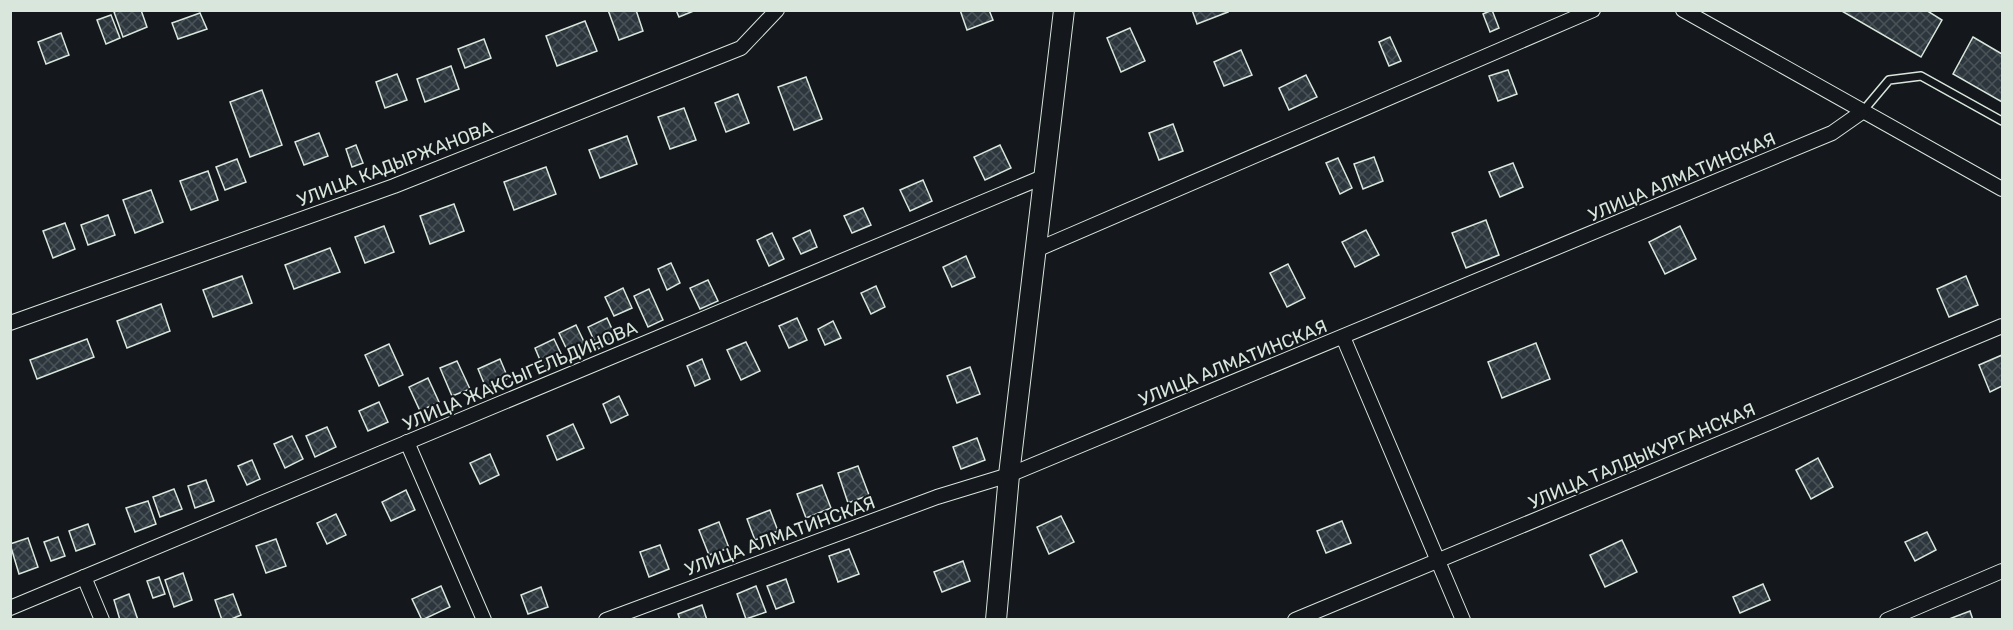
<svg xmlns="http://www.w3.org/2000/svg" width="2013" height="630" font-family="Rubik,sans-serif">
  <defs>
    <pattern id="building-cross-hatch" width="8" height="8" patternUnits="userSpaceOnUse" patternTransform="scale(1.5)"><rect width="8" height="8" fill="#2c363c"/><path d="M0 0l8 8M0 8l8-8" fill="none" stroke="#4a5358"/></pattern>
  </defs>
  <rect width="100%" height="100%" fill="#14181c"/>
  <!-- building -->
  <g fill="url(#building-cross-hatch)" stroke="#d8e6dc" stroke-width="1.5">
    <polygon points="119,10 141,10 147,27 123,37 114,12"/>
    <polygon points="608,10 636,10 643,31 619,40"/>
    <polygon points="676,10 696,10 679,17"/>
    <polygon points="960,10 989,10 993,20 967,30"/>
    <polygon points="1192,10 1227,10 1228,12 1197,24"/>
    <polygon points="1492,10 1499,28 1490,32 1483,14"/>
    <polygon points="1840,10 1926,10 1942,20 1921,57"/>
    <polygon points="200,13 207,29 178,39 172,23"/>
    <polygon points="111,15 120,38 106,44 97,20"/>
    <polygon points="585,21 597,51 557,66 546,36"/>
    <polygon points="1130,28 1145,61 1121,72 1107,38"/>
    <polygon points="61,33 69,55 46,64 38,42"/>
    <polygon points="1390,37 1401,61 1389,66 1379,42"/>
    <polygon points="1973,37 2002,54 2002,102 1953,74"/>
    <polygon points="484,39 491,58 465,68 458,49"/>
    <polygon points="1241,50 1252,75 1224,86 1214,62"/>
    <polygon points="451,66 459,89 425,102 417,79"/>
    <polygon points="1508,70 1517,94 1498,101 1489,76"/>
    <polygon points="397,74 407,100 385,108 376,82"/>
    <polygon points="1306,75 1317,97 1289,110 1279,88"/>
    <polygon points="806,77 822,119 794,130 778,87"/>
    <polygon points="262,90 282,145 250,157 230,102"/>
    <polygon points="738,94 749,123 726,132 715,103"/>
    <polygon points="684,108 696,140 670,149 658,117"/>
    <polygon points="1173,124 1183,151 1159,160 1149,133"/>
    <polygon points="319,133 328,156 304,165 295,142"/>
    <polygon points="627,136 637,164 600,178 589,150"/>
    <polygon points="356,145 363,163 352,167 346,149"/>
    <polygon points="1000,145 1011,168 985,180 974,157"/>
    <polygon points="1374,157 1383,181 1363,189 1354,164"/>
    <polygon points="1338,158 1352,188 1340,194 1326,163"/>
    <polygon points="237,159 246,182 225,190 216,167"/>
    <polygon points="1513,163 1523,187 1500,197 1489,172"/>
    <polygon points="546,167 556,194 514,210 504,182"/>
    <polygon points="208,171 218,200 191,210 180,181"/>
    <polygon points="923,180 932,201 910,211 900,190"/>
    <polygon points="151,190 163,222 135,233 123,200"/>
    <polygon points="454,204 464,231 430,244 420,216"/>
    <polygon points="863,208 871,225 852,233 844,216"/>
    <polygon points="108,215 115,235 88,245 81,225"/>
    <polygon points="1486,220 1499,255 1466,268 1452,233"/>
    <polygon points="65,223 75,249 53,258 43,231"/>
    <polygon points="384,226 394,252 365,263 355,237"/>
    <polygon points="1680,226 1696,259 1665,274 1649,242"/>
    <polygon points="810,230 817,247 801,254 793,238"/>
    <polygon points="1366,230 1379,255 1355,267 1342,242"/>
    <polygon points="772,233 784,259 769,266 757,240"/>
    <polygon points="330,248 340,272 294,289 285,265"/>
    <polygon points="966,256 975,277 952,287 943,267"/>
    <polygon points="671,263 680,283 667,290 658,269"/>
    <polygon points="1288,264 1305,298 1287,307 1270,273"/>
    <polygon points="242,276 252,303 213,317 203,290"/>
    <polygon points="1966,276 1978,305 1949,317 1937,289"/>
    <polygon points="708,280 718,301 700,309 690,288"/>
    <polygon points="876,286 885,307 871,314 861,293"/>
    <polygon points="623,288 632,308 614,316 605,297"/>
    <polygon points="649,289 663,320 648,327 634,296"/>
    <polygon points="161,304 170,331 127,348 117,321"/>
    <polygon points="607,318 617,340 598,349 588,327"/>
    <polygon points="797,318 807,340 789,348 779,326"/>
    <polygon points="833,321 841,338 825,345 818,329"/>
    <polygon points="576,325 586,346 569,354 559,333"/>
    <polygon points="87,339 94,357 37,379 30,360"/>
    <polygon points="554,339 563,358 543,367 535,348"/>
    <polygon points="746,342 760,371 741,380 727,350"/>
    <polygon points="1536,343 1550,379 1502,398 1488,362"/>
    <polygon points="389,344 403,375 379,386 365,355"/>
    <polygon points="2002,355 2002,386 1990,392 1979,365"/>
    <polygon points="500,359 508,378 486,388 478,369"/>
    <polygon points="702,359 710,379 695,386 687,366"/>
    <polygon points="457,361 470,389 452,396 440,368"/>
    <polygon points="970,367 980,394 957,403 947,376"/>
    <polygon points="428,378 439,402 420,411 409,387"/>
    <polygon points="619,396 628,415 611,423 603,404"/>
    <polygon points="379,402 388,422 368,431 359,411"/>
    <polygon points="573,424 584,448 557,460 547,436"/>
    <polygon points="327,427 336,447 315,457 306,436"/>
    <polygon points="292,436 303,459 285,468 274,444"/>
    <polygon points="977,438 985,460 961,469 953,447"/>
    <polygon points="490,454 499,475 480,484 470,463"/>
    <polygon points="1818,458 1833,487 1811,499 1796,470"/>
    <polygon points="252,460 260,479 247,485 238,466"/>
    <polygon points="858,466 869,495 848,503 838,473"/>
    <polygon points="206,480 214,501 195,508 188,486"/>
    <polygon points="822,485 831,508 806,518 797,494"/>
    <polygon points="174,489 182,509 160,517 153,497"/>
    <polygon points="406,490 415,510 391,521 382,502"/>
    <polygon points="148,501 156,524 135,532 126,508"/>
    <polygon points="770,510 778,531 755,540 747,519"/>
    <polygon points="336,514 346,535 327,544 317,523"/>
    <polygon points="1061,516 1074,542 1049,554 1037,527"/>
    <polygon points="1342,521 1351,543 1326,553 1317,531"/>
    <polygon points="719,522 729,548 709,555 699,530"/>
    <polygon points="88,524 95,544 76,551 69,531"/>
    <polygon points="1927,532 1936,550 1915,561 1905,542"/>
    <polygon points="58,537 65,556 51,561 44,542"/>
    <polygon points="28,538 38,567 19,574 10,544"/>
    <polygon points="276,539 286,566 266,573 256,546"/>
    <polygon points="1622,540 1637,572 1605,587 1590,555"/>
    <polygon points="660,545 669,569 649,577 640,552"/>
    <polygon points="849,549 859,574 838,582 829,556"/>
    <polygon points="963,561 970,581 942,592 934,572"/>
    <polygon points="183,573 192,600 174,607 165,580"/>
    <polygon points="159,577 165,594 153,598 147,581"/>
    <polygon points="786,579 794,602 776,609 767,586"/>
    <polygon points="1763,584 1770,600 1740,613 1733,597"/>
    <polygon points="441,586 450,607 422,620 412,599"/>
    <polygon points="756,586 766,612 746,619 737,594"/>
    <polygon points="541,587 548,607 528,614 521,595"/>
    <polygon points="129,594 138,620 120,620 114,600"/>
    <polygon points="233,594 241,615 229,620 222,620 215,600"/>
    <polygon points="702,605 707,620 680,620 678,614"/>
    <polygon points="1970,611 1973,620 1949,620 1949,619"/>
  </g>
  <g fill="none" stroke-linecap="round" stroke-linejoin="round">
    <!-- lane casing -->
    <g stroke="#d8e6dc" stroke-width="10">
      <polyline id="lane" points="1863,111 1889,80 1921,76 2002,121"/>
    </g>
    <!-- street casing -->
    <g stroke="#d8e6dc" stroke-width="16">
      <g id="street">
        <polyline points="1683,10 2002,189"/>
        <polyline points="1036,250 1593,10"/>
        <polyline points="10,323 394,186 741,48 777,10"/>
        <polyline points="1343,337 1463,620"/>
        <polyline points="407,442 484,620"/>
        <polyline points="84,577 102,620"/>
        <polyline points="10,608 1043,177"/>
        <polyline points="606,620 937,497 1009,475 1832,133 1862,112"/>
        <polyline points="1295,620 2002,326"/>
        <polyline points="1887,620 2002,571"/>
      </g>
    </g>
    <!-- secondary casing -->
    <g stroke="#d8e6dc" stroke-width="22">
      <polyline id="secondary" points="996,620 1009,475 1064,10"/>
    </g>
    <!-- lane -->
    <use href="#lane" stroke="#14181c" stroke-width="7"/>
    <!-- street -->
    <use href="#street" stroke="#14181c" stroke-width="14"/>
    <!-- secondary -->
    <use href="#secondary" stroke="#14181c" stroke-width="20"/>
  </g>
  <g text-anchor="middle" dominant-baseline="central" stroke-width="4.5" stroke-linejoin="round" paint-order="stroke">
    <!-- street labels -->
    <g font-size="18" fill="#d8e6dc" stroke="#14181c">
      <text transform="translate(395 164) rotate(-21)">УЛИЦА КАДЫРЖАНОВА</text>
      <text transform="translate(1682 177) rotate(-23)">УЛИЦА АЛМАТИНСКАЯ</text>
      <text transform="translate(1233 363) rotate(-22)">УЛИЦА АЛМАТИНСКАЯ</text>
      <text transform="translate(520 376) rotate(-23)">УЛИЦА ЖАКСЫГЕЛЬДИНОВА</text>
      <text transform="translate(1642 456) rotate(-23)">УЛИЦА ТАЛДЫКУРГАНСКАЯ</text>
      <text transform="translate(780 536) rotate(-20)">УЛИЦА АЛМАТИНСКАЯ</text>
    </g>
  </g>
  <!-- border -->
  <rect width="2013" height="630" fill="none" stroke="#d8e6dc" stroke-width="24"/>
</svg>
